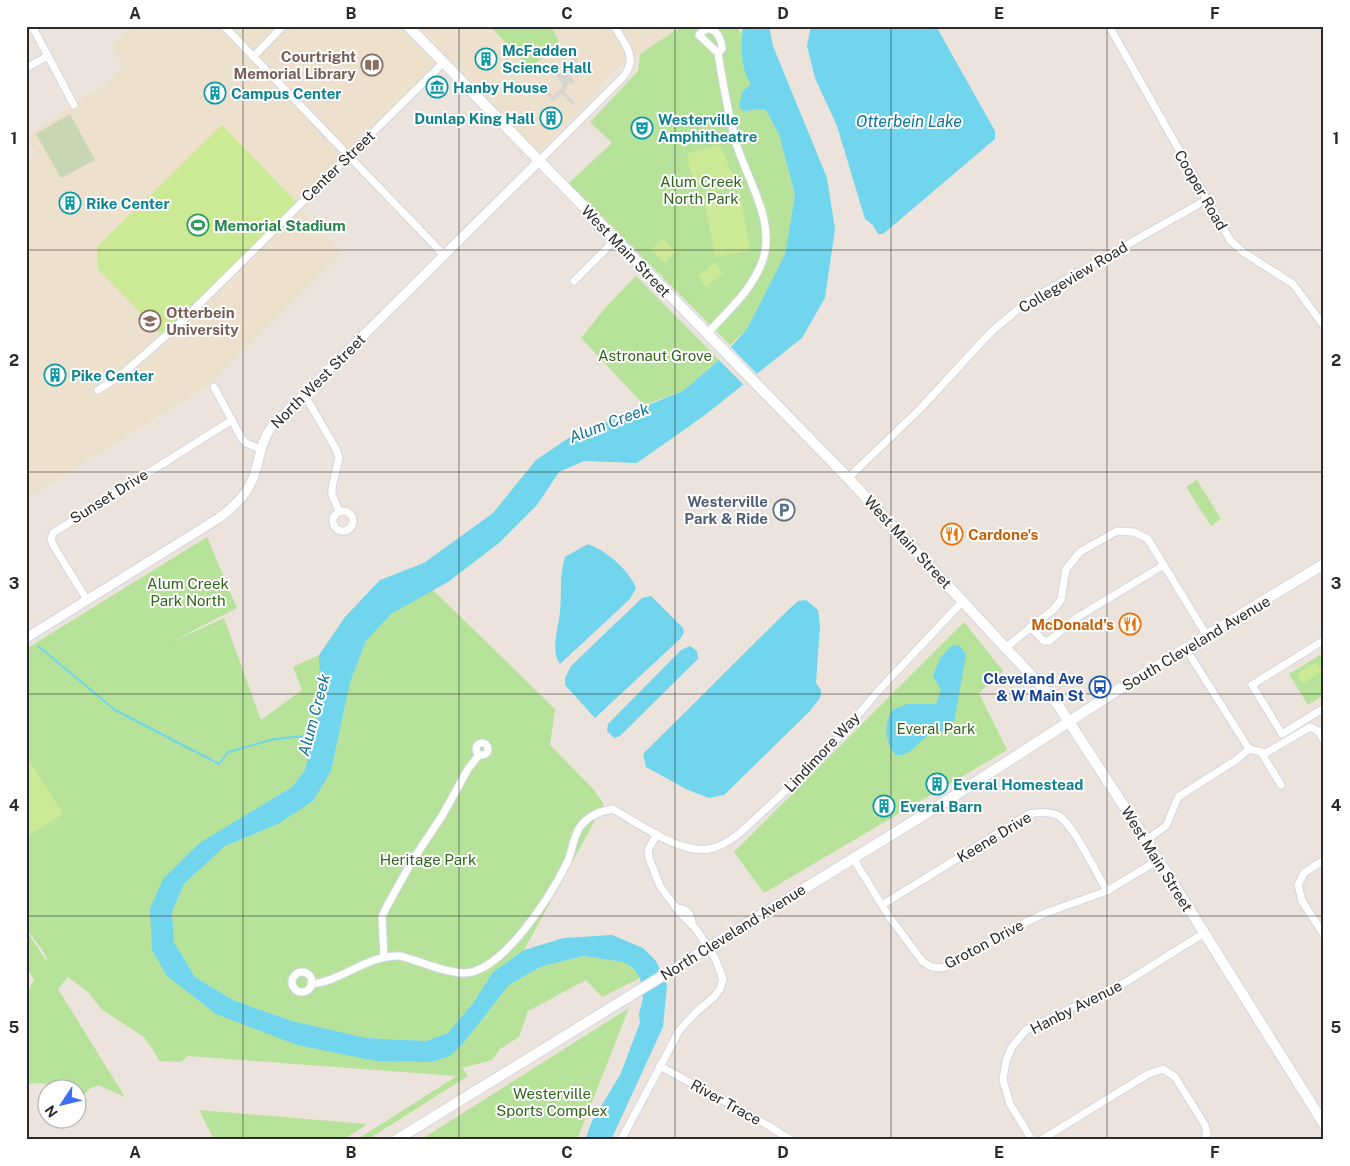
<svg xmlns="http://www.w3.org/2000/svg" width="1350" height="1166" font-family="'Public Sans',sans-serif">
  <rect width="100%" height="100%" fill="#ece4dc"/>
  <!-- education -->
  <polygon fill="#ede0cc" points="131,26 490,26 530,68 559,41 551,26 682,26 619,67 537,154 448,63 299,208 343,254 205,388 26,499 26,162 36,156 28,135 111,79 123,67 111,46"/>
  <!-- green -->
  <g fill="#b7e299">
    <polygon points="490,26 551,26 559,41 530,69"/>
    <polygon points="682,26 736,26 762,60 745,111 765,109 779,134 795,195 785,254 747,329 730,345 569,183 612,143 590,122 638,71 640,54"/>
    <polygon points="636,276 719,360 683,391 644,405 581,338 606,307"/>
    <polygon points="1197,480 1221,519 1211,526 1186,487"/>
    <polygon points="207,537 237,608 169,643 224,618 261,720 302,690 293,667 319,655 320,709 305,770 292,787 256,809 150,909 216,1014 432,1062 450,1056 462,1045 509,985 540,967 584,956 623,962 633,968 640,978 602,997 586,980 528,1011 519,1037 500,1049 492,1060 462,1068 468,1076 367,1140 356,1140 457,1076 188,1056 181,1062 160,1061 144,1037 101,1009 89,993 68,977 58,989 125,1097 98,1085 89,1089 82,1098 78,1098 78,1088 56,1088 42,1083 26,1084 26,995 34,980 26,966 26,930 48,963 45,954 26,928 26,649"/>
    <polygon points="433,590 555,709 550,745 593,789 604,804 524,950 493,972 473,1003 448,1033 426,1041 367,1038 292,1021 233,1000 195,977 174,942 172,912 184,884 225,846 278,824 331,771 350,683 366,641 391,614"/>
    <polygon points="964,622 1003,671 979,693 1007,750 764,893 734,852"/>
    <polygon points="1320,655 1324,662 1324,695 1308,705 1289,674"/>
    <polygon points="629,1008 577,1140 420,1140"/>
    <polygon points="199,1110 367,1124 343,1140 214,1140"/>
  </g>
  <!-- cemetery -->
  <polygon fill="#c7d6b3" points="70,114 95,160 61,178 36,134"/>
  <!-- pitch -->
  <g fill="#cce995">
    <polygon points="222,125 298,204 163,336 98,269 97,247"/>
    <path d="M 720,145 L 735,180 L 723,190 L 708,191 C 694,181 687,171 688,153 Z"/>
    <polygon points="740,193 750,251 715,257 704,199"/>
    <polygon points="663,238 676,252 664,263 651,250"/>
    <polygon points="715,262 723,273 706,287 698,276"/>
    <polygon points="1316,662 1322,671 1302,684 1297,674"/>
    <polygon points="26,755 63,814 26,837"/>
  </g>
  <!-- plaza -->
  <polygon fill="#d8d4cf" points="576,56 578,59 568,71 574,81 572,84 570,82 564,92 575,103 573,105 562,94 553,101 539,87 541,85 553,96 563,86 556,75 564,71 562,68"/>
  <!-- water -->
  <g fill="#70d5ed">
    <path d="M 743,26 L 769,26 L 773,46 L 827,178 L 835,229 L 825,298 L 802,338 L 705,415 L 637,463 L 584,461 L 559,472 L 537,505 L 499,543 L 448,582 L 391,614 L 366,641 L 350,683 L 331,771 L 313,801 L 278,824 L 225,846 L 184,884 L 172,912 L 174,942 L 195,977 L 233,1000 L 292,1021 L 367,1038 L 426,1041 L 448,1033 L 473,1003 L 493,972 L 524,950 L 564,938 L 612,935 L 643,948 L 656,961 L 667,985 L 663,1027 L 611,1140 L 585,1140 L 592,1121 L 620,1075 L 640,1023 L 639,1014 L 643,998 L 640,978 L 633,968 L 623,962 L 584,956 L 540,967 L 509,985 L 462,1045 L 450,1056 L 432,1062 L 376,1061 L 297,1045 L 216,1014 L 167,976 L 152,950 L 150,909 L 163,879 L 201,842 L 292,787 L 305,770 L 320,709 L 319,655 L 345,617 L 380,580 L 424,563 L 493,513 L 536,460 L 573,435 L 683,391 L 719,360 L 747,329 L 785,254 L 795,195 L 779,134 L 765,109 L 745,111 L 739,108 L 742,92 L 751,84 C 740,68 741,45 743,26 Z"/>
    <polygon points="811,26 936,26 995,131 995,139 883,234 878,234 873,225 865,219 837,126 815,78 807,46"/>
    <path d="M 588,544 C 607,551 629,570 636,588 L 630,599 L 560,664 C 550,650 559,627 560,611 C 562,593 559,576 565,557 Z"/>
    <polygon points="651,596 683,628 684,632 681,638 595,718 565,685 565,678 571,666 642,598"/>
    <polygon points="806,600 818,610 820,625 816,683 821,690 820,698 810,711 724,795 709,798 688,790 646,767 643,754 783,615 798,601"/>
    <path d="M 959,645 L 966,654 L 954,723 C 946,733 937,731 926,737 C 916,744 910,757 896,755 C 884,742 884,724 892,710 L 907,704 L 936,704 L 941,690 L 933,676 L 940,658 L 951,646 Z"/>
    <polygon points="690,646 697,651 698,659 620,736 614,738 607,731 608,724 681,650"/>
  </g>
  <!-- pier -->
  <polygon fill="#ece4dc" points="728,344 758,375 745,386 717,358"/>
  <g fill="none" stroke-linecap="round" stroke-linejoin="round">
    <!-- stream -->
    <polyline stroke="#70d5ed" stroke-width="2" points="38,646 115,710 219,764 228,752 275,739 314,735"/>
    <!-- minor casing -->
    <g stroke="#d1d6e3" stroke-width="9">
      <g id="minor">
        <polyline points="32,26 74,105"/>
        <polyline points="224,26 444,255"/>
        <polyline points="1109,26 1230,240 1243,252 1293,284 1324,326"/>
        <polyline points="253,57 283,26"/>
        <polyline points="26,68 48,56"/>
        <path d="M 539,161 L 623,77 C 639,58 625,44 614,26"/>
        <polyline points="574,281 615,240"/>
        <path d="M 707,334 C 727,311 751,292 762,262 C 777,224 748,181 737,146 C 728,115 723,84 718,53 L 722,49 C 722,36 711,20 699,35 L 718,53"/>
        <polyline points="214,387 242,439 246,443 260,449"/>
        <polyline points="98,390 120,376 177,326 444,62"/>
        <polyline points="304,394 336,449 339,458 332,488 332,495 339,511"/>
        <polyline points="848,478 919,410 992,331 1028,301 1206,200"/>
        <circle cx="343" cy="521" r="10"/>
        <polyline points="87,600 53,545 51,539 53,533 232,420"/>
        <polyline points="1030,627 1044,641 1049,641 1076,618 1164,565"/>
        <polyline points="1324,640 1252,685 1282,734 1324,708"/>
        <polyline points="1005,648 1054,609 1061,600 1066,569 1080,552 1117,531 1134,532 1148,539 1207,636"/>
        <polyline points="1186,649 1249,749"/>
        <circle cx="482" cy="749" r="6"/>
        <polyline points="1249,749 1266,753 1310,727 1318,731 1324,741"/>
        <polyline points="1261,752 1281,785"/>
        <polyline points="1146,840 1166,826 1178,797 1236,760 1249,749"/>
        <polyline points="853,858 888,915 923,962 932,967 943,968 1022,924 1048,912 1107,891 1158,860"/>
        <polyline points="1324,860 1304,873 1298,885 1302,901 1324,935"/>
        <path d="M 882,905 L 1029,814 C 1039,812 1049,811 1059,816 C 1074,826 1097,874 1107,891"/>
        <path d="M 678,908 C 687,909 691,914 692,923"/>
        <polyline points="384,957 382,917 386,908 412,861 442,816 468,769 479,755"/>
        <circle cx="302" cy="982" r="10"/>
        <path d="M 311,984 C 343,981 366,955 400,956 C 420,961 442,972 463,973 C 502,974 551,895 567,863 C 572,852 573,837 580,827 C 589,815 599,812 613,809 C 638,823 679,854 709,849 C 721,847 731,840 740,833 L 823,756 L 880,689 L 963,601"/>
        <polyline points="660,1066 769,1126 791,1140"/>
        <polyline points="621,1140 679,1031 695,1013 714,997 720,989 723,979 715,958 696,929 680,913 660,886 649,858 648,850 657,834"/>
        <polyline points="1032,1140 1010,1104 1003,1080 1006,1061 1012,1047 1026,1030 1126,982 1204,933"/>
        <polyline points="1041,1140 1148,1074 1163,1069 1175,1077 1205,1125 1207,1134 1204,1140"/>
      </g>
    </g>
    <!-- tertiary casing -->
    <g stroke="#d1d6e3" stroke-width="11">
      <path id="tertiary" d="M 26,638 L 219,518 C 236,505 251,491 256,469 C 261,452 262,439 273,425 L 539,161"/>
    </g>
    <!-- secondary casing -->
    <g stroke="#d1d6e3" stroke-width="12">
      <g id="secondary">
        <polyline points="408,26 848,478 1056,702 1146,840 1324,1124"/>
        <polyline points="396,1140 948,800 1124,686 1324,564"/>
      </g>
    </g>
    <!-- minor -->
    <use href="#minor" stroke="#fff" stroke-width="7"/>
    <!-- tertiary -->
    <use href="#tertiary" stroke="#fff" stroke-width="9"/>
    <!-- secondary -->
    <use href="#secondary" stroke="#fff" stroke-width="10"/>
  </g>
  <!-- grid -->
  <path fill="none" stroke="#2a2a2a" stroke-width="1" stroke-opacity="0.55" d="M 243,26 L 243,1140M 459,26 L 459,1140M 675,26 L 675,1140M 891,26 L 891,1140M 1107,26 L 1107,1140M 26,250 L 1324,250M 26,472 L 1324,472M 26,694 L 1324,694M 26,916 L 1324,916"/>
  <!-- icons -->
  <defs>
    <g id="building-ring" transform="scale(1.125)"><circle r="9.5" fill="#fff" stroke="#0f9aa8" stroke-width="1.5"/><path d="M-4-6H4V6H1V3H-1V6H-4ZM-2.5-4.3h1.7v1.8h-1.7ZM.8-4.3h1.7v1.8H.8ZM-2.5-1h1.7V.8h-1.7ZM.8-1h1.7V.8H.8Z" fill="#0f9aa8"/></g>
    <g id="library-ring" transform="scale(1.125)"><circle r="9.5" fill="#fff" stroke="#8d6e63" stroke-width="1.5"/><path d="M-6-4Q-3-5.5-.7-3.5V5Q-3 3-6 4ZM6-4Q3-5.5 .7-3.5V5Q3 3 6 4Z" fill="#8d6e63"/></g>
    <g id="museum-ring" transform="scale(1.125)"><circle r="9.5" fill="#fff" stroke="#0f9aa8" stroke-width="1.5"/><path d="M0-6L6-3V-2H-6V-3ZM-5-1h2V3h-2ZM-1-1h2V3h-2ZM3-1h2V3H3ZM-6 4H6V6H-6Z" fill="#0f9aa8"/></g>
    <g id="theatre-ring" transform="scale(1.125)"><circle r="9.5" fill="#fff" stroke="#0f9aa8" stroke-width="1.5"/><path d="M-5-5.5Q0-4 5-5.5V0Q5 5 0 6Q-5 5-5 0ZM-3.3-2.5H-1v1.5H-3.3ZM1-2.5H3.3v1.5H1ZM-2.8 1Q0 5.5 2.8 1Z" fill="#0f9aa8"/></g>
    <g id="stadium-ring" transform="scale(1.125)"><circle r="9.5" fill="#fff" stroke="#2e9e5b" stroke-width="1.5"/><path d="M0-5a6.5 5 0 1 0 0 10a6.5 5 0 1 0 0-10ZM-3.5-1.8h7v3.6h-7Z" fill="#2e9e5b"/></g>
    <g id="university-ring" transform="scale(1.125)"><circle r="9.5" fill="#fff" stroke="#8d6e63" stroke-width="1.5"/><path d="M0-5L7-2L0 1L-7-2ZM-4 1L0 2.5L4 1V4Q0 6-4 4Z" fill="#8d6e63"/></g>
    <g id="parking-ring" transform="scale(1.125)"><circle r="9.5" fill="#fff" stroke="#5c6f8a" stroke-width="1.5"/><path d="M-3.5-5.5H1a3.5 3.5 0 0 1 0 7H-1V5.5H-3.5ZM-1-3.4V-.6H.8a1.4 1.4 0 0 0 0-2.8Z" fill="#5c6f8a"/></g>
    <g id="restaurant-ring" transform="scale(1.125)"><circle r="9.5" fill="#fff" stroke="#e8710a" stroke-width="1.5"/><path d="M-5-6h1v4h1v-4h1v4h1v-4h1v5L-1.5 .5V6h-2V.5L-5-1ZM5-6V6H3V1.5H1.5Q1.5-4 5-6Z" fill="#e8710a"/></g>
    <g id="bus-ring" transform="scale(1.125)"><circle r="9.5" fill="#fff" stroke="#1a4fb4" stroke-width="1.5"/><path d="M-5-6H5V4H4V6H2V4H-2V6H-4V4H-5ZM-3.5-4V0h7V-4ZM-3.5 1.2v1.5H-2V1.2ZM2 1.2v1.5H3.5V1.2Z" fill="#1a4fb4"/></g>
  </defs>
  <g fill-rule="evenodd">
    <use href="#building-ring" x="486" y="59"/>
    <use href="#library-ring" x="372" y="65"/>
    <use href="#museum-ring" x="437" y="87"/>
    <use href="#building-ring" x="215" y="93"/>
    <use href="#building-ring" x="551" y="118"/>
    <use href="#theatre-ring" x="642" y="128"/>
    <use href="#building-ring" x="70" y="203"/>
    <use href="#stadium-ring" x="198" y="225"/>
    <use href="#university-ring" x="150" y="321"/>
    <use href="#building-ring" x="55" y="375"/>
    <use href="#parking-ring" x="784" y="510"/>
    <use href="#restaurant-ring" x="952" y="534"/>
    <use href="#restaurant-ring" x="1130" y="624"/>
    <use href="#bus-ring" x="1100" y="687"/>
    <use href="#building-ring" x="937" y="784"/>
    <use href="#building-ring" x="884" y="806"/>
  </g>
  <g text-anchor="middle" dominant-baseline="central" stroke-width="4" stroke-linejoin="round" paint-order="stroke">
    <!-- culture labels -->
    <g font-size="15" font-weight="bold" fill="#0d838f" stroke="#fff" text-anchor="start">
      <text x="502" y="50">McFadden<tspan x="502" dy="17">Science Hall</tspan></text>
      <text x="453" y="87">Hanby House</text>
      <text x="231" y="93">Campus Center</text>
      <text x="535" y="118" text-anchor="end">Dunlap King Hall</text>
      <text x="658" y="119">Westerville<tspan x="658" dy="17">Amphitheatre</tspan></text>
      <text x="86" y="203">Rike Center</text>
      <text x="71" y="375">Pike Center</text>
      <text x="953" y="784">Everal Homestead</text>
      <text x="900" y="806">Everal Barn</text>
    </g>
    <!-- education labels -->
    <g font-size="15" font-weight="bold" fill="#785e54" stroke="#fff" text-anchor="end">
      <text x="356" y="56">Courtright<tspan x="356" dy="17">Memorial Library</tspan></text>
      <text x="166" y="312" text-anchor="start">Otterbein<tspan x="166" dy="17">University</tspan></text>
    </g>
    <!-- street labels -->
    <g font-size="15" fill="#2a2a2a" stroke="#fff">
      <text transform="translate(338 166) rotate(-44)">Center Street</text>
      <text transform="translate(1201 190) rotate(60)">Cooper Road</text>
      <text transform="translate(626 251) rotate(46)">West Main Street</text>
      <text transform="translate(1073 277) rotate(-31)">Collegeview Road</text>
      <text transform="translate(318 381) rotate(-45)">North West Street</text>
      <text transform="translate(109 496) rotate(-32)">Sunset Drive</text>
      <text transform="translate(908 542) rotate(47)">West Main Street</text>
      <text transform="translate(1196 643) rotate(-31)">South Cleveland Avenue</text>
      <text transform="translate(822 752) rotate(-47)">Lindimore Way</text>
      <text transform="translate(994 837) rotate(-31)">Keene Drive</text>
      <text transform="translate(1157 859) rotate(58)">West Main Street</text>
      <text transform="translate(733 932) rotate(-32)">North Cleveland Avenue</text>
      <text transform="translate(984 944) rotate(-28)">Groton Drive</text>
      <text transform="translate(1076 1007) rotate(-27)">Hanby Avenue</text>
      <text transform="translate(726 1102) rotate(29)">River Trace</text>
    </g>
    <!-- park labels -->
    <g font-size="15" fill="#30661b" stroke="#fff">
      <text x="701" y="181">Alum Creek<tspan x="701" dy="17">North Park</tspan></text>
      <text x="655" y="355">Astronaut Grove</text>
      <text x="188" y="583">Alum Creek<tspan x="188" dy="17">Park North</tspan></text>
      <text x="936" y="728">Everal Park</text>
      <text x="428" y="859">Heritage Park</text>
      <text x="552" y="1093">Westerville<tspan x="552" dy="17">Sports Complex</tspan></text>
    </g>
    <!-- leisure labels -->
    <g font-size="15" font-weight="bold" fill="#27864d" stroke="#fff" text-anchor="start">
      <text x="214" y="225">Memorial Stadium</text>
    </g>
    <!-- service labels -->
    <g font-size="15" font-weight="bold" fill="#4e5e75" stroke="#fff" text-anchor="end">
      <text x="768" y="501">Westerville<tspan x="768" dy="17">Park &amp; Ride</tspan></text>
    </g>
    <!-- food labels -->
    <g font-size="15" font-weight="bold" fill="#c56008" stroke="#fff" text-anchor="start">
      <text x="968" y="534">Cardone's</text>
      <text x="1114" y="624" text-anchor="end">McDonald's</text>
    </g>
    <!-- transit labels -->
    <g font-size="15" font-weight="bold" fill="#164399" stroke="#fff" text-anchor="end">
      <text x="1084" y="678">Cleveland Ave<tspan x="1084" dy="17">&amp; W Main St</tspan></text>
    </g>
    <!-- water labels -->
    <g font-size="16" font-style="italic" fill="#0f7499" stroke="#fff">
      <text x="909" y="121">Otterbein Lake</text>
      <text transform="translate(609 423) rotate(-21)">Alum Creek</text>
      <text transform="translate(314 715) rotate(-75)">Alum Creek</text>
    </g>
  </g>
  <!-- border -->
  <rect width="1350" height="1166" fill="none" stroke="#ffffff" stroke-width="55"/>
  <!-- north arrow -->
  <g transform="translate(62 1104) rotate(235)"><circle r="24" fill="#ffffff" stroke="#aaaaaa"/>
  <path d="M0-4L9 19L0 12L-9 19Z" fill="#3e6ef7"/>
  <text y="-8" font-size="14" font-weight="bold" text-anchor="middle" fill="#2a2a2a">N</text>
  </g>
  <rect x="28" y="28" width="1294" height="1110" fill="none" stroke="#2a2a2a" stroke-width="2"/>
  <g font-size="16" text-anchor="middle" font-weight="bold" fill="#2a2a2a">
    <text x="135" y="19">A</text>
    <text x="351" y="19">B</text>
    <text x="567" y="19">C</text>
    <text x="783" y="19">D</text>
    <text x="999" y="19">E</text>
    <text x="1215" y="19">F</text>
    <text x="14" y="144">1</text>
    <text x="1336" y="144">1</text>
    <text x="14" y="366">2</text>
    <text x="1336" y="366">2</text>
    <text x="14" y="589">3</text>
    <text x="1336" y="589">3</text>
    <text x="14" y="811">4</text>
    <text x="1336" y="811">4</text>
    <text x="14" y="1033">5</text>
    <text x="1336" y="1033">5</text>
    <text x="135" y="1158">A</text>
    <text x="351" y="1158">B</text>
    <text x="567" y="1158">C</text>
    <text x="783" y="1158">D</text>
    <text x="999" y="1158">E</text>
    <text x="1215" y="1158">F</text>
  </g>
</svg>
